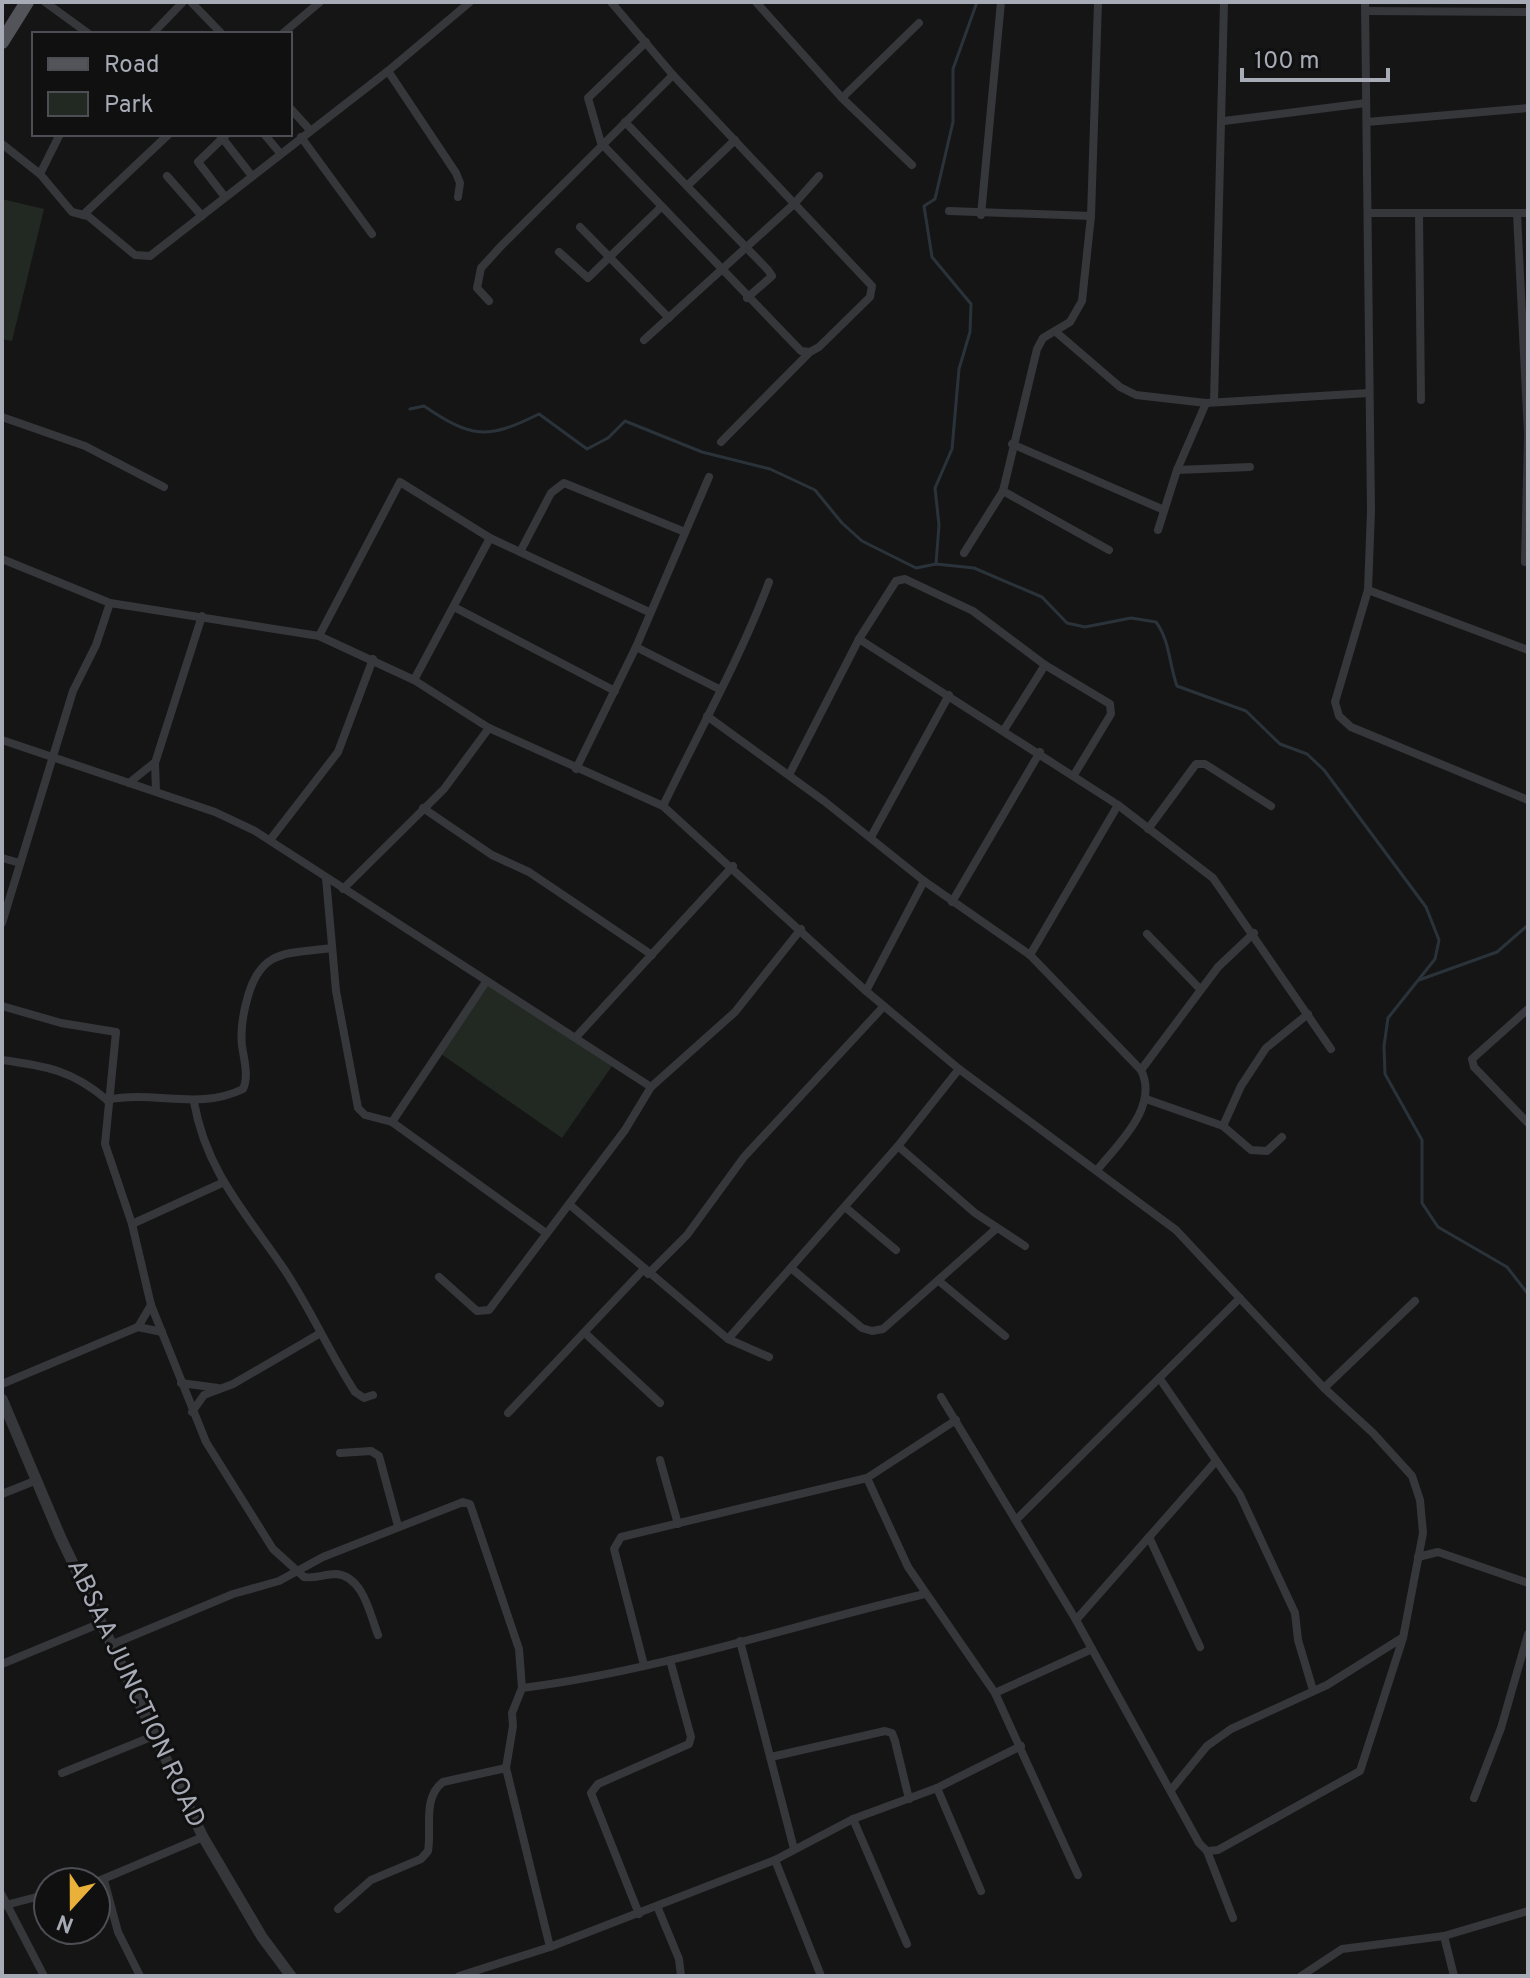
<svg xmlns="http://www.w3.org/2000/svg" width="1530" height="1978" font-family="Overpass,sans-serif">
  <rect width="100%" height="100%" fill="#151516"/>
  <!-- green -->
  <g fill="#212922">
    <polygon points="2,199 44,209 12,341 2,339"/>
    <polygon points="491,982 612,1066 562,1138 441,1054"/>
  </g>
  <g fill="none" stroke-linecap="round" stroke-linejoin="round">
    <!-- stream -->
    <g stroke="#2b333a" stroke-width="3">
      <path d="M 410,409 L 424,406 C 471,438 487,440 539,414 L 587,449 L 608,438 L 625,421 L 702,452 L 770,469 L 815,490 L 842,523 L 862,541 L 916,568 L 936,564 L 974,568 L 1042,597 L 1067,623 L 1085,627 L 1131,618 L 1156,622 C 1170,641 1169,664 1177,686 L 1246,711 L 1280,744 L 1307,754 L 1324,770 L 1426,907 L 1439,940 L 1435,959 L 1388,1018 L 1384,1046 L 1385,1074 L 1422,1140 L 1422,1203 L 1438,1227 L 1507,1267 L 1528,1294"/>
      <polyline points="936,564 939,525 935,488 952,449 959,369 970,332 971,304 932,257 924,206 935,199 953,122 953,69 977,2"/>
      <polyline points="1419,980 1497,952 1528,925"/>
    </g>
    <!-- minor -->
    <g stroke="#36373b" stroke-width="8">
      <polyline points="45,2 89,34"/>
      <polyline points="191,2 222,34"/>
      <polyline points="611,2 673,75 872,286 870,297 819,347 810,352 801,351 601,143 588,98 646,42"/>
      <polyline points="756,2 842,98 912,165"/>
      <polyline points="1098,2 1091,216 1082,301 1070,322 1043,338 1037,349 1003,491 1109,550"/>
      <polyline points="1365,2 1371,511 1368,590 1335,702 1339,716 1351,727 1528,800"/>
      <polyline points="1365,11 1528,12"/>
      <polyline points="152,34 183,2"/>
      <polyline points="282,34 320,2"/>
      <polyline points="388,71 456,173 460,183 458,197"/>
      <polyline points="842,98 919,23"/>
      <polyline points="290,108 310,130"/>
      <polyline points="1224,121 1366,103"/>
      <polyline points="625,122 768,270 772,276 747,298"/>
      <polyline points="1367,122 1528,108"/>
      <polyline points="264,134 280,153"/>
      <polyline points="220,135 252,176"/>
      <polyline points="301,137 372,234"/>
      <polyline points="2,144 40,174 72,212 88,216 135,255 150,256 388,71 470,2"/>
      <polyline points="40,174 60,134"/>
      <polyline points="167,176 202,216"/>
      <polyline points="687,186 735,140"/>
      <polyline points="225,197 198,162 227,134"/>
      <polyline points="949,211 1091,216"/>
      <polyline points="1368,213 1528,213"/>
      <polyline points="1419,213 1421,400"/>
      <polyline points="1517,214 1528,434 1525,562"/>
      <polyline points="83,215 169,134"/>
      <polyline points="981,215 1001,2"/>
      <polyline points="580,227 669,318"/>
      <polyline points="559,252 588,278 661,207"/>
      <polyline points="489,301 477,288 481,268 502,245 673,75"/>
      <polyline points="1056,332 1120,387 1136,395 1206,403 1369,393"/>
      <polyline points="644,340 794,204 819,176"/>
      <polyline points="1214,402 1224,2"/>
      <polyline points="2,417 85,446 164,487"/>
      <polyline points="721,442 810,352"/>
      <polyline points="1012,444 1164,510"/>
      <polyline points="1177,470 1250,467"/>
      <polyline points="1158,530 1177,470 1206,403"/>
      <polyline points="520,552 551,493 564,483 685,532"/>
      <polyline points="964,553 1003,491"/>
      <polyline points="2,559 110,603 319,636 414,680 489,728 663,806 866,991 959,1069 1176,1230 1324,1388 1373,1433 1412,1476 1420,1500 1423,1533 1403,1638 1360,1771 1218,1850 1207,1851 1199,1843 1076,1620 941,1397"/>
      <polyline points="1368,590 1528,650"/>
      <polyline points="454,607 615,691"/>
      <polyline points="319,636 400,482 490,538 649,612"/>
      <polyline points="859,639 1118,805 1213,878 1331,1049"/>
      <polyline points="636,647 719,689"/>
      <polyline points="414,680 490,538"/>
      <path d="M 707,716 L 824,801 L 924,881 L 1030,955 L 1141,1070 C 1159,1106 1120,1142 1098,1169"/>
      <polyline points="1004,730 1045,665"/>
      <polyline points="2,740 215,812 255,831 651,1087"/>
      <polyline points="576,769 636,647 709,477"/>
      <polyline points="789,775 859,639 896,581 905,579 973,611 1045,665 1110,704 1111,714 1074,775"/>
      <polyline points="129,783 154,763"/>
      <polyline points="156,791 155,763 202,616"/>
      <path d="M 663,806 C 699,731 740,659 769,582"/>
      <polyline points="423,808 492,855 529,872 652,955"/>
      <polyline points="1148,829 1196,764 1205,764 1271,806"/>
      <polyline points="871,837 949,695"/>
      <polyline points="270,840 338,752 373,659"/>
      <polyline points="2,858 20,863"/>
      <polyline points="326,878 336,991 358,1108 365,1115 392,1122 546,1233"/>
      <polyline points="343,889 444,789 489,728"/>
      <polyline points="952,902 1040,752"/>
      <polyline points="2,923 73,691 96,645 110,603"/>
      <polyline points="1147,934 1200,989"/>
      <polyline points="1030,955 1118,805"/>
      <polyline points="866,991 924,881"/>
      <path d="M 2,1006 L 61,1023 L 116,1032 L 105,1144 L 132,1224 L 151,1305 L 206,1442 L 273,1549 L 304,1577 C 315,1579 324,1574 336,1574 C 363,1576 370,1614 378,1635"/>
      <polyline points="1528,1009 1472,1059 1474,1067 1528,1123"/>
      <polyline points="577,1036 733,866"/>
      <path d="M 2,1060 C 46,1066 72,1070 107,1100"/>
      <polyline points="1141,1070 1218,967 1254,933"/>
      <polyline points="1146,1099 1223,1126 1241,1086 1266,1048 1308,1014"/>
      <path d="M 107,1100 C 155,1090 198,1111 243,1089 C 249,1077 244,1059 242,1046 C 240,1028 243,1013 248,996 C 262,948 288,954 332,948"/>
      <path d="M 194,1102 C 206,1171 246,1213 284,1269 C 310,1308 329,1352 355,1392 L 364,1398 L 373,1395"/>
      <polyline points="392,1122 486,982"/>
      <polyline points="1223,1126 1251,1150 1267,1151 1282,1137"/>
      <polyline points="898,1146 975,1213 1025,1246"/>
      <polyline points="570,1205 728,1339 769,1357"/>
      <polyline points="845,1207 896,1250"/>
      <polyline points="132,1224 222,1183"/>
      <polyline points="791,1268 862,1328 872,1331 883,1329 997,1228"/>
      <polyline points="648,1274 687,1235 744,1157 884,1006"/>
      <polyline points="439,1277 477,1311 489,1310 625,1130 651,1087 735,1012 801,929"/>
      <polyline points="939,1281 1005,1336"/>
      <polyline points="138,1327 151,1305"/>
      <polyline points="586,1334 660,1403"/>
      <polyline points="728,1339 898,1146 959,1069"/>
      <polyline points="1160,1379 1240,1495 1295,1613 1298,1640 1313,1690"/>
      <polyline points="181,1383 218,1388"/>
      <polyline points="2,1384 138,1327 162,1332"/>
      <polyline points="1324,1388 1415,1301"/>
      <polyline points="192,1412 204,1395 233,1384 319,1334"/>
      <polyline points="508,1413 643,1270"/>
      <polyline points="340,1453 371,1451 379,1456 398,1526"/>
      <polyline points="660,1460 678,1524"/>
      <polyline points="867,1478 908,1567 995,1693 1078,1875"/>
      <polyline points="2,1494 37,1480"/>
      <polyline points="1017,1519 1240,1298"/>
      <polyline points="1149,1537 1200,1647"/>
      <polyline points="1418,1557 1438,1552 1528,1583"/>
      <polyline points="1076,1620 1216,1461"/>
      <polyline points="740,1641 794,1849"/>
      <polyline points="113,1644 233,1594 279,1581 323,1557 463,1502 470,1504 519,1649 522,1688 512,1713 513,1726 506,1768 550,1947"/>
      <polyline points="2,1664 101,1623"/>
      <polyline points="644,1665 614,1549 621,1537 867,1478 956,1420"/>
      <path d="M 522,1688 C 659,1671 792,1625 925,1594"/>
      <polyline points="995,1693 1092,1649"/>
      <polyline points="771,1757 885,1731 892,1733 895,1741 909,1799"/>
      <polyline points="62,1773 156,1735"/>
      <polyline points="937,1788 981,1891"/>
      <polyline points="1171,1790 1207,1746 1231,1729 1327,1685 1402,1638"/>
      <polyline points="1474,1798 1501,1728 1528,1634"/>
      <polyline points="853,1819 907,1944"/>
      <polyline points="1207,1851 1233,1918"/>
      <polyline points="775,1860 821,1976"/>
      <polyline points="104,1880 118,1932 140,1976"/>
      <polyline points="96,1882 203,1837"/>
      <polyline points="2,1895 44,1976"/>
      <polyline points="2,1906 48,1894"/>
      <polyline points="657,1906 679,1959 681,1976"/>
      <path d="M 338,1909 L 371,1880 L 421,1859 L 428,1851 C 432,1828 422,1798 443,1782 L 506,1768"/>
      <polyline points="639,1914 591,1793 598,1784 689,1744 691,1737 670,1660"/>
      <polyline points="1444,1936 1454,1976"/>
      <polyline points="459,1976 550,1947 775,1860 853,1819 937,1788 1021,1746"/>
      <polyline points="1301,1976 1342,1949 1444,1936 1528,1911"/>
    </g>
    <!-- tertiary -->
    <polyline stroke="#36373b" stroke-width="11" points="2,1399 60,1536 203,1837 262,1937 291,1976"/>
    <!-- primary -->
    <polyline stroke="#52545a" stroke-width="14" points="2,42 27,2"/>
  </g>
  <g text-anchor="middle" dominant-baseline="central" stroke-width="6" stroke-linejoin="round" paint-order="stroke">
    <!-- street labels -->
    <g font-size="26" fill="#a7abb6" stroke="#101011">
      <text transform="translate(135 1694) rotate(65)">ABSAA JUNCTION ROAD</text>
    </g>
  </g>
  <!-- border -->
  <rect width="1530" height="1978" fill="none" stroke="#a7abb6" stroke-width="8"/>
  <!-- legend -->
  <rect x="32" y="32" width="260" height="104" fill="#101011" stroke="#4c4e53" stroke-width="2"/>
  <rect x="48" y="58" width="40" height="12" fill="#52545a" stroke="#4c4e53" stroke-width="2"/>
  <text x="104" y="72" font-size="24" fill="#a7abb6">Road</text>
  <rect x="48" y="92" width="40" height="24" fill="#212922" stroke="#4c4e53" stroke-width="2"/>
  <text x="104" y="112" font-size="24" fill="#a7abb6">Park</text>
  <!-- north arrow -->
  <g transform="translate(72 1906) rotate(201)"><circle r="38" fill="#101011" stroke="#4c4e53" stroke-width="2"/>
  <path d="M0-6L14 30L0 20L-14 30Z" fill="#e9b13a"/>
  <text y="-12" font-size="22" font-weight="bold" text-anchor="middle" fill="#a7abb6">N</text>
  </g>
  <!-- scale -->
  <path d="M1242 68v12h146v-12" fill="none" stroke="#a7abb6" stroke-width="4"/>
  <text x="1254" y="68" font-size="24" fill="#a7abb6" stroke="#101011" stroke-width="6" paint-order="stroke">100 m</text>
</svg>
